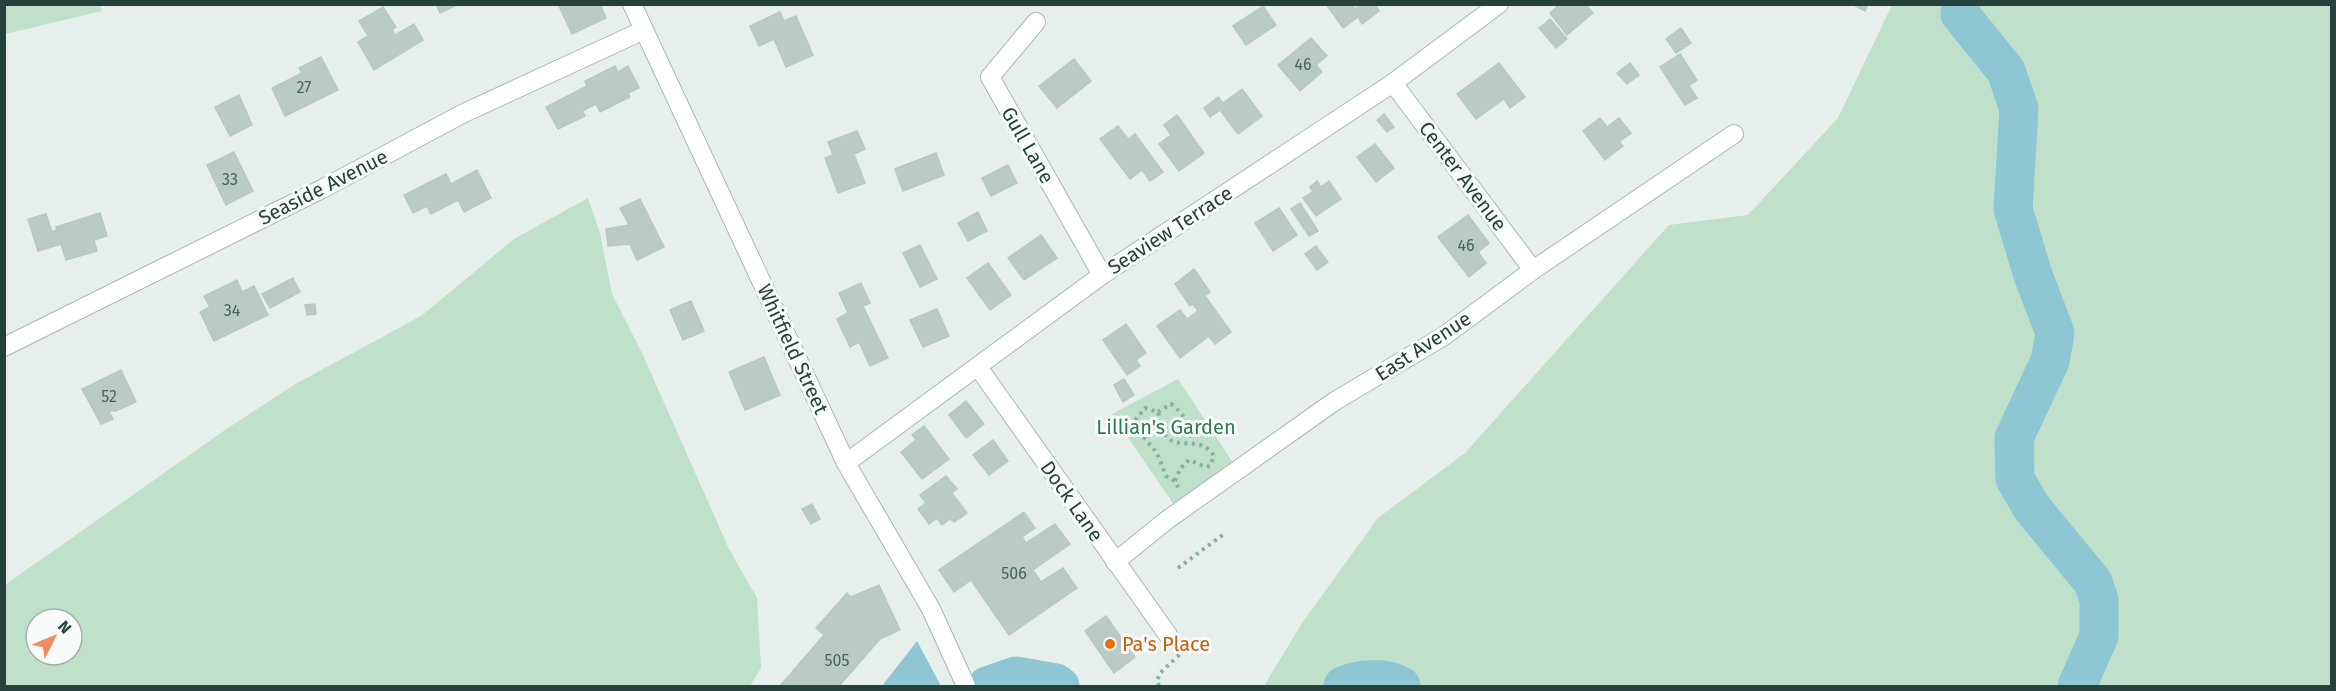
<svg xmlns="http://www.w3.org/2000/svg" width="2336" height="691" font-family="'Fira Sans',sans-serif">
  <rect width="100%" height="100%" fill="#e6efeb"/>
  <!-- green -->
  <g fill="#bfe0ca" fill-rule="evenodd">
    <polygon points="4,5 100,5 102,11 5,34"/>
    <polygon points="1892,5 2331,5 2331,686 1264,686 1302,623 1378,518 1465,453 1669,225 1748,215 1838,118"/>
    <path d="M 588,198 L 600,233 L 612,294 L 642,353 L 729,549 L 757,598 L 761,668 L 750,686 L 5,686 L 5,585 L 225,430 L 292,386 L 421,316 L 514,239 ZM 36,619 L 72,619 L 72,655 L 36,655 Z"/>
    <polygon points="1178,379 1233,463 1174,505 1112,414"/>
  </g>
  <!-- water -->
  <polygon fill="#8ec6d4" points="917,641 941,686 882,686"/>
  <g fill="none" stroke-linecap="round" stroke-linejoin="round">
    <!-- river -->
    <g stroke="#8ec6d4" stroke-width="39">
      <polyline points="1961,4 1960,14 2006,71 2019,109 2013,209 2033,275 2055,333 2050,361 2014,438 2015,479 2032,508 2093,582 2099,600 2099,636 2077,686"/>
      <polyline points="987,686 1016,676 1056,683 1060,686"/>
      <path d="M 1343,686 C 1359,678 1386,677 1401,686"/>
    </g>
  </g>
  <!-- building -->
  <g fill="#bbcac5" stroke="#b8c9c3" stroke-width="1.5">
    <polygon points="436,4 459,4 440,13"/>
    <polygon points="558,4 600,4 606,18 572,34"/>
    <polygon points="1326,4 1352,4 1355,9 1361,4 1375,4 1379,11 1362,24 1358,17 1343,28"/>
    <polygon points="1560,4 1585,4 1593,13 1567,35 1550,13"/>
    <polygon points="1852,4 1868,4 1865,11"/>
    <polygon points="1263,6 1276,25 1246,45 1233,26"/>
    <polygon points="383,7 396,27 392,30 395,35 414,24 423,40 374,70 358,42 368,36 359,21"/>
    <polygon points="780,12 784,21 796,16 813,55 786,67 774,39 759,46 750,26"/>
    <polygon points="1550,19 1567,39 1556,48 1539,28"/>
    <polygon points="1681,28 1691,43 1676,53 1666,39"/>
    <polygon points="1311,38 1327,56 1316,65 1322,72 1300,91 1278,65"/>
    <polygon points="1680,54 1697,80 1689,86 1697,98 1685,105 1660,67"/>
    <polygon points="321,57 338,90 285,116 272,88 302,73 299,68"/>
    <polygon points="1074,59 1091,81 1057,108 1039,86"/>
    <polygon points="1499,63 1525,97 1510,108 1504,99 1476,119 1457,94"/>
    <polygon points="1630,63 1639,75 1627,84 1617,73"/>
    <polygon points="615,66 618,72 628,66 639,88 628,93 630,97 600,112 596,104 582,111 585,116 558,129 546,107 587,86 585,81"/>
    <polygon points="1242,89 1262,116 1238,134 1220,110 1210,117 1204,108 1218,97 1223,103"/>
    <polygon points="239,95 252,125 230,136 215,107"/>
    <polygon points="1384,114 1394,127 1387,132 1377,120"/>
    <polygon points="1177,115 1204,153 1179,171 1159,144 1171,135 1164,125"/>
    <polygon points="1600,118 1607,127 1619,118 1631,133 1619,142 1623,146 1605,160 1583,131"/>
    <polygon points="1118,126 1128,139 1135,134 1163,172 1150,181 1142,170 1130,179 1100,139"/>
    <polygon points="857,131 865,149 854,154 865,183 838,193 825,158 833,155 828,142"/>
    <polygon points="1375,144 1394,168 1376,182 1357,157"/>
    <polygon points="234,152 253,191 226,205 207,165"/>
    <polygon points="936,153 944,175 903,191 895,169"/>
    <polygon points="1008,165 1017,183 991,196 982,178"/>
    <polygon points="477,170 491,198 464,212 458,200 431,214 427,206 413,213 404,195 446,174 451,184"/>
    <polygon points="1317,181 1321,187 1329,181 1341,199 1316,216 1303,198 1313,192 1310,187"/>
    <polygon points="640,199 664,247 637,260 630,244 608,246 606,229 629,225 620,208"/>
    <polygon points="1300,203 1318,231 1309,236 1291,209"/>
    <polygon points="1279,208 1297,235 1273,251 1255,223"/>
    <polygon points="978,212 987,231 968,241 958,223"/>
    <polygon points="100,213 107,236 94,240 97,251 66,260 61,244 38,251 28,219 46,214 52,232 57,230 56,227"/>
    <polygon points="1468,215 1489,243 1478,252 1486,263 1469,277 1438,237"/>
    <polygon points="1041,235 1057,258 1024,280 1008,258"/>
    <polygon points="920,245 937,279 920,287 903,253"/>
    <polygon points="1316,246 1328,262 1317,270 1305,254"/>
    <polygon points="988,263 1011,295 990,310 967,278"/>
    <polygon points="1194,269 1210,292 1205,296 1231,332 1215,344 1209,336 1180,358 1157,326 1180,310 1187,319 1198,311 1193,304 1190,306 1175,284"/>
    <polygon points="293,278 300,292 270,308 262,294"/>
    <polygon points="237,280 242,292 254,286 268,315 214,341 200,312 210,307 204,296"/>
    <polygon points="861,283 870,303 863,306 888,358 870,366 859,342 850,347 837,319 848,313 839,293"/>
    <polygon points="691,301 704,331 683,340 670,310"/>
    <polygon points="315,304 316,314 307,315 305,305"/>
    <polygon points="937,309 949,336 923,347 910,320"/>
    <polygon points="1126,324 1146,353 1136,360 1140,366 1127,375 1103,340"/>
    <polygon points="764,357 780,395 745,410 729,372"/>
    <polygon points="121,370 136,402 116,411 109,411 113,419 101,424 82,389"/>
    <polygon points="1124,379 1134,395 1123,402 1114,385"/>
    <polygon points="966,401 984,424 966,438 949,415"/>
    <polygon points="966,403 981,423 966,435 951,414"/>
    <polygon points="924,426 949,459 922,479 901,452 916,440 912,435"/>
    <polygon points="993,440 1008,461 989,475 973,455"/>
    <polygon points="946,476 957,489 952,493 967,513 954,522 950,519 942,525 937,518 929,524 918,509 926,503 920,495"/>
    <polygon points="812,504 820,519 811,524 802,509"/>
    <polygon points="1024,512 1035,528 1022,537 1026,543 1055,524 1070,544 1033,570 1041,582 1063,568 1077,588 1009,635 971,580 954,592 939,570"/>
    <polygon points="879,585 900,630 880,639 839,686 780,686 824,635 816,628 847,593 851,597"/>
    <polygon points="1106,616 1135,657 1114,673 1085,631"/>
  </g>
  <g fill="none" stroke-linecap="round" stroke-linejoin="round">
    <!-- street casing -->
    <g stroke="#a8b8b3" stroke-width="20">
      <g id="street">
        <polyline points="632,4 846,463 931,609 966,686"/>
        <polyline points="1036,22 990,77 1102,275"/>
        <polyline points="1393,83 1533,270"/>
        <polyline points="4,347 322,189 462,114 644,30"/>
        <polyline points="978,367 1168,635"/>
        <polyline points="846,463 1102,275 1393,83 1499,4"/>
        <polyline points="1115,562 1167,520 1335,401 1444,336 1533,270 1734,134"/>
      </g>
    </g>
    <!-- path -->
    <g stroke="#86b3a7" stroke-width="4" stroke-dasharray="3 4.5" stroke-linecap="butt">
      <path d="M 1158,412 L 1171,404 C 1185,414 1188,425 1192,441"/>
      <path d="M 1175,481 L 1180,469 L 1189,460 L 1206,467 L 1210,466 L 1214,456 C 1200,434 1178,451 1166,436 C 1161,430 1160,419 1158,412 L 1145,408 L 1136,419 L 1136,428 L 1157,453 L 1166,476 L 1175,481 L 1179,489"/>
      <polyline points="1178,568 1224,534"/>
      <polyline points="1159,686 1157,681 1160,673 1181,653"/>
    </g>
    <!-- street -->
    <use href="#street" stroke="#fff" stroke-width="18"/>
  </g>
  <!-- markers -->
  <circle fill="#e8710a" stroke="#f7fbf9" stroke-width="2" cx="1110" cy="644" r="6"/>
  <g text-anchor="middle" dominant-baseline="central" stroke-width="6" stroke-linejoin="round" paint-order="stroke">
    <!-- number labels -->
    <g font-size="16" fill="#4a645e">
      <text x="1303" y="64">46</text>
      <text x="304" y="87">27</text>
      <text x="230" y="179">33</text>
      <text x="1466" y="245">46</text>
      <text x="232" y="310">34</text>
      <text x="109" y="396">52</text>
      <text x="1014" y="573">506</text>
      <text x="837" y="660">505</text>
    </g>
    <!-- street labels -->
    <g font-size="20" fill="#24423b" stroke="#f7fbf9">
      <text transform="translate(1028 145) rotate(60)">Gull Lane</text>
      <text transform="translate(1463 176) rotate(53)">Center Avenue</text>
      <text transform="translate(323 187) rotate(-27)">Seaside Avenue</text>
      <text transform="translate(1170 230) rotate(-33)">Seaview Terrace</text>
      <text transform="translate(1423 346) rotate(-33)">East Avenue</text>
      <text transform="translate(793 349) rotate(65)">Whitfield Street</text>
      <text transform="translate(1072 501) rotate(55)">Dock Lane</text>
    </g>
    <!-- park labels -->
    <g font-size="20" fill="#2d7a4f" stroke="#f7fbf9">
      <text x="1166" y="427">Lillian's Garden</text>
    </g>
    <!-- food labels -->
    <g font-size="20" fill="#c56008" stroke="#f7fbf9" text-anchor="start">
      <text x="1122" y="644">Pa's Place</text>
    </g>
  </g>
  <!-- border -->
  <rect width="2336" height="691" fill="none" stroke="#24423b" stroke-width="12"/>
  <!-- north arrow -->
  <g transform="translate(54 637) rotate(47)"><circle r="28" fill="#f7fbf9" stroke="#a3b1ad" stroke-width="1.5"/>
  <path d="M0-4.5L10 22L0 15L-10 22Z" fill="#f48b5f"/>
  <text y="-9" font-size="16" font-weight="bold" text-anchor="middle" fill="#24423b">N</text>
  </g>
</svg>
